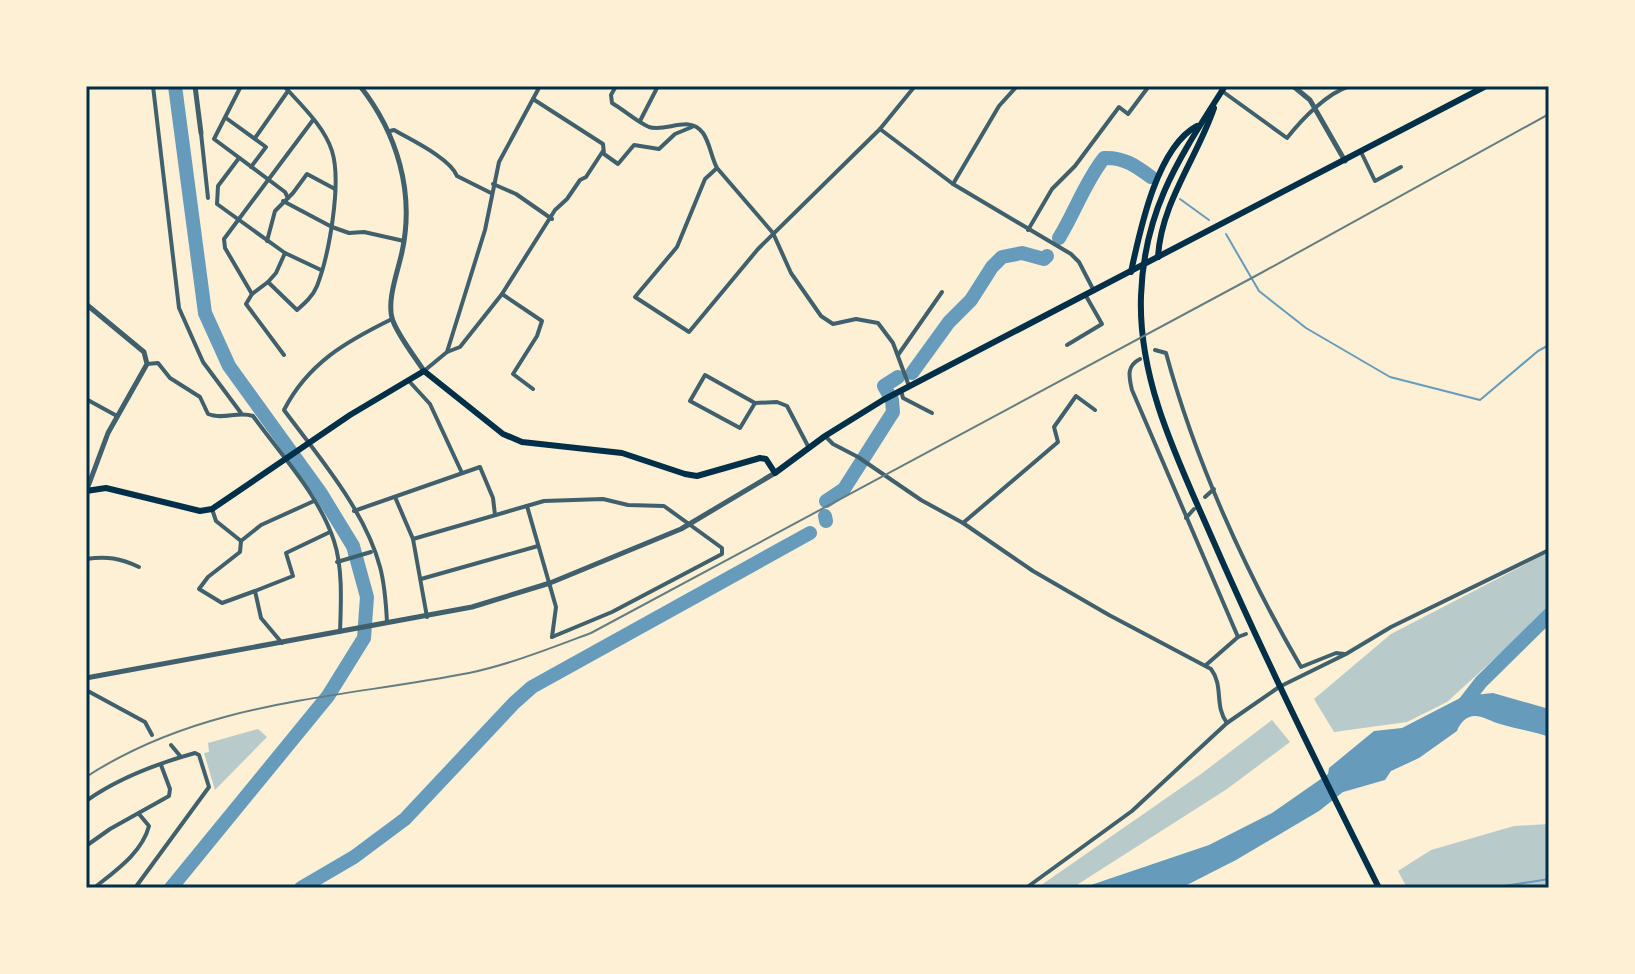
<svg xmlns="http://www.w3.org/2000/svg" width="1635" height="974" font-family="'Fira Sans Condensed',sans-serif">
  <rect width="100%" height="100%" fill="#fdf0d5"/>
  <!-- green -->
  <g fill="#b9caca">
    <polygon points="1549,552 1549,609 1447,702 1407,722 1334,732 1314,699 1391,634"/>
    <polygon points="1272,720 1290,742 1227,789 1072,888 1037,888 1201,774"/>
    <polygon points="258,729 267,737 215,790 204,753 209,752 208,743"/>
    <polygon points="1549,824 1549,884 1523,888 1407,888 1398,871 1431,850 1514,826"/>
  </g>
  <!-- water -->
  <path fill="#669bbc" d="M 1493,693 L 1549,709 L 1549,737 C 1532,731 1516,729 1500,724 C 1492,722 1483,716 1475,716 C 1467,715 1459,724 1457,731 L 1419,758 L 1391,771 L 1385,780 L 1343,792 L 1319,811 L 1236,860 L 1181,888 L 1082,888 L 1209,845 L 1272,813 L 1328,774 L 1329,768 L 1374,731 L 1402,728 L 1464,696 Z"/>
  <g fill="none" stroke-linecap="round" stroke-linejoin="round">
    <!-- stream -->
    <g stroke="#669bbc" stroke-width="2">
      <polyline points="1180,199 1209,220"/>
      <polyline points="1226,234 1259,291 1306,328 1390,377 1480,400 1538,351 1549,345"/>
      <polyline points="1492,888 1549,879"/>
    </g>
    <!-- river -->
    <g stroke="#669bbc" stroke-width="14">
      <path d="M 1059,238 C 1075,212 1085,182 1104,158 C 1124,157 1136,166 1151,177"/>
      <polyline points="912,373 949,322 971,300 992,267 1002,257 1022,253 1044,259 1047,256"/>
      <polyline points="826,501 844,489 893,412 892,400 884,386 898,377"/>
      <polyline points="825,516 826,521"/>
      <polyline points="1460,709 1481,682 1549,615"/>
      <polyline points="171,888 328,696 364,638 367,597 353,546 320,492 229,366 205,313 175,86"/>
      <polyline points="301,888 354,857 405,819 514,703 532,687 810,533"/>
    </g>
    <!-- minor -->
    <g stroke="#3f606c" stroke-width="4">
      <polyline points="153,86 179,308 203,362 241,413"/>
      <polyline points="241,86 214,139 285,192 288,198"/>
      <path d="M 284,86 C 301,105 324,126 332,151 C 342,183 329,255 317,286 C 313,296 305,303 297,310 L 268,282 L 252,294 L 225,248 L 224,239 L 313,120"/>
      <path d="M 616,86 L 611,95 L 612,103 C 624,110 637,122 649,127 C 666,133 689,114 703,133 C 710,143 711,157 717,168 L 773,233 L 791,273 L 821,316 L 833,324 L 856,319 L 878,323 L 893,343 L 909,386"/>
      <path d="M 1222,91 L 1287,138 C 1302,119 1327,93 1350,86"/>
      <polyline points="533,99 603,144 604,154 618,164 634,145 659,149 675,134 692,127"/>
      <polyline points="226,118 266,147 251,167"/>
      <polyline points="640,121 658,86"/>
      <polyline points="880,129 953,184 1071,254 1079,262 1094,291"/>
      <path d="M 390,131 L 394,130 C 411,140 450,158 457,176 L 491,193"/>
      <polyline points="201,133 208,198"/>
      <polyline points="255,138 288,91"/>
      <polyline points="1361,152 1375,181 1401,167"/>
      <polyline points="239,158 218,186 217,204 285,253 321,270"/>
      <polyline points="717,168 705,179 677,247 635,297 689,332 758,249 880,129 915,86"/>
      <polyline points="493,184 516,194 552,219"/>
      <polyline points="953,184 999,106 1017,86"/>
      <polyline points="283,201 332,227 349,233 364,232 404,241"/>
      <polyline points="1028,230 1052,189 1075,166 1119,107 1128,114 1149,86"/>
      <polyline points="267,241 275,211 293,193 307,174 335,189"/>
      <polyline points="268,282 276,273 285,253"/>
      <polyline points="252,294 246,304 284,355"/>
      <polyline points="502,294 542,321 537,336 513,374 533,389"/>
      <polyline points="1067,345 1102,324 1086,296"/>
      <path d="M 1155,350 L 1166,353 C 1195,460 1245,571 1301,667 L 1336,653 L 1344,654"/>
      <polyline points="447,352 485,230 499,162 540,86"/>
      <polyline points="898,355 942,292"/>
      <path d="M 1140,359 C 1126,366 1129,377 1132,390 L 1238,637"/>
      <path d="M 147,364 L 158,363 L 170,378 L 200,397 L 208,414 C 223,420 238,411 253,416 C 281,455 319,495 334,541 C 343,568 341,604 340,632"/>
      <polyline points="424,371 447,352 460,347 502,294 555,210 567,199 580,180 586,177 603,151"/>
      <polyline points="408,380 430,404 462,473"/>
      <polyline points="901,390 903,398 932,413"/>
      <polyline points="86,399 117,416"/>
      <polyline points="755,403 705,375 690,401 740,428 755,403 777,402 787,406 809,448"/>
      <path d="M 826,437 L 833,444 L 858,457 L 921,500 L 963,523 L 1033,571 L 1109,615 L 1211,669 C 1224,686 1214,706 1227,723"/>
      <polyline points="395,497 413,539"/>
      <polyline points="1205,497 1214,489"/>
      <polyline points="527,506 556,607 552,637"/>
      <polyline points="212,509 216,521 241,541 240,552 208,577 199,589 222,603 255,591"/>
      <polyline points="354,511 480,467 493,498 495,515"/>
      <polyline points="1186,518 1194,509"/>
      <polyline points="963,523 1058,442 1054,427 1076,396 1095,410"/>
      <polyline points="241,541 261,525 314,501"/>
      <path d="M 86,559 C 107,556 120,558 139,567"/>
      <polyline points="337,562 371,552"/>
      <polyline points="421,579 538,546"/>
      <polyline points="427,617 413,539 544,501 603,499 628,505 664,506 722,548 722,554 612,612 552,637"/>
      <path d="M 387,622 C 386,603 385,585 380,567 C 365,510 318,456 284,410 C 308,363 347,341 392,319"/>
      <polyline points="282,643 261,618 255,591 293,576 286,553 330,532"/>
      <polyline points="1206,665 1238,637 1246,634"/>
      <polyline points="86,690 145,722 152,735"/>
      <polyline points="171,745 181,757"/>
      <path d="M 86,801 C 117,779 159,763 195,753 L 199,755 L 209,787 L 135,888"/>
      <polyline points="86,846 110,829 169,796 170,789 161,765"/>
      <path d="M 94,888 C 115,871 142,853 149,826 L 139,814"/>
      <polyline points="1026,888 1132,811 1227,723 1279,687 1346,654 1391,627 1549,550"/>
    </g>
    <!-- tertiary -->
    <g stroke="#3f606c" stroke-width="5">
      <polyline points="195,86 201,133"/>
      <path d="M 360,86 C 397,133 415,192 402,252 C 398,271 387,299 392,318 C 396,333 415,357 424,371"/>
      <polyline points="1293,86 1310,100 1345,161"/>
      <polyline points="86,304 144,352 147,364 108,433 86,492"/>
      <polyline points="86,678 472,607 550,583 681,529 775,473"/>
    </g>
    <!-- secondary -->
    <g stroke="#003049" stroke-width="6">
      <path d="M 1225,86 C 1180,157 1144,208 1141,296 C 1138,382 1179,462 1212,538 C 1264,657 1321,772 1379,888"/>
      <path d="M 1158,257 C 1161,203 1197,158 1214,108"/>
      <path d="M 1131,272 C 1140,230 1157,147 1197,126"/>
      <polyline points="86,491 106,488 200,511 212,509 350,415 424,371 503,434 522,442 622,453 685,474 697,476 760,458 766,459 775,473 825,436 883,400 1486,86"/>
    </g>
    <!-- rail -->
    <path stroke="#657d81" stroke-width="2" d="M 86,777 C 204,700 336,699 469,673 C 511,664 551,648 591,633 L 1261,273 L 1549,114"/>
  </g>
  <!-- border -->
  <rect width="1635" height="974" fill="none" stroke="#fdf0d5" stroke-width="176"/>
  <rect x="88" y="88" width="1459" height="798" fill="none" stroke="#003049" stroke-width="3"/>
</svg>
